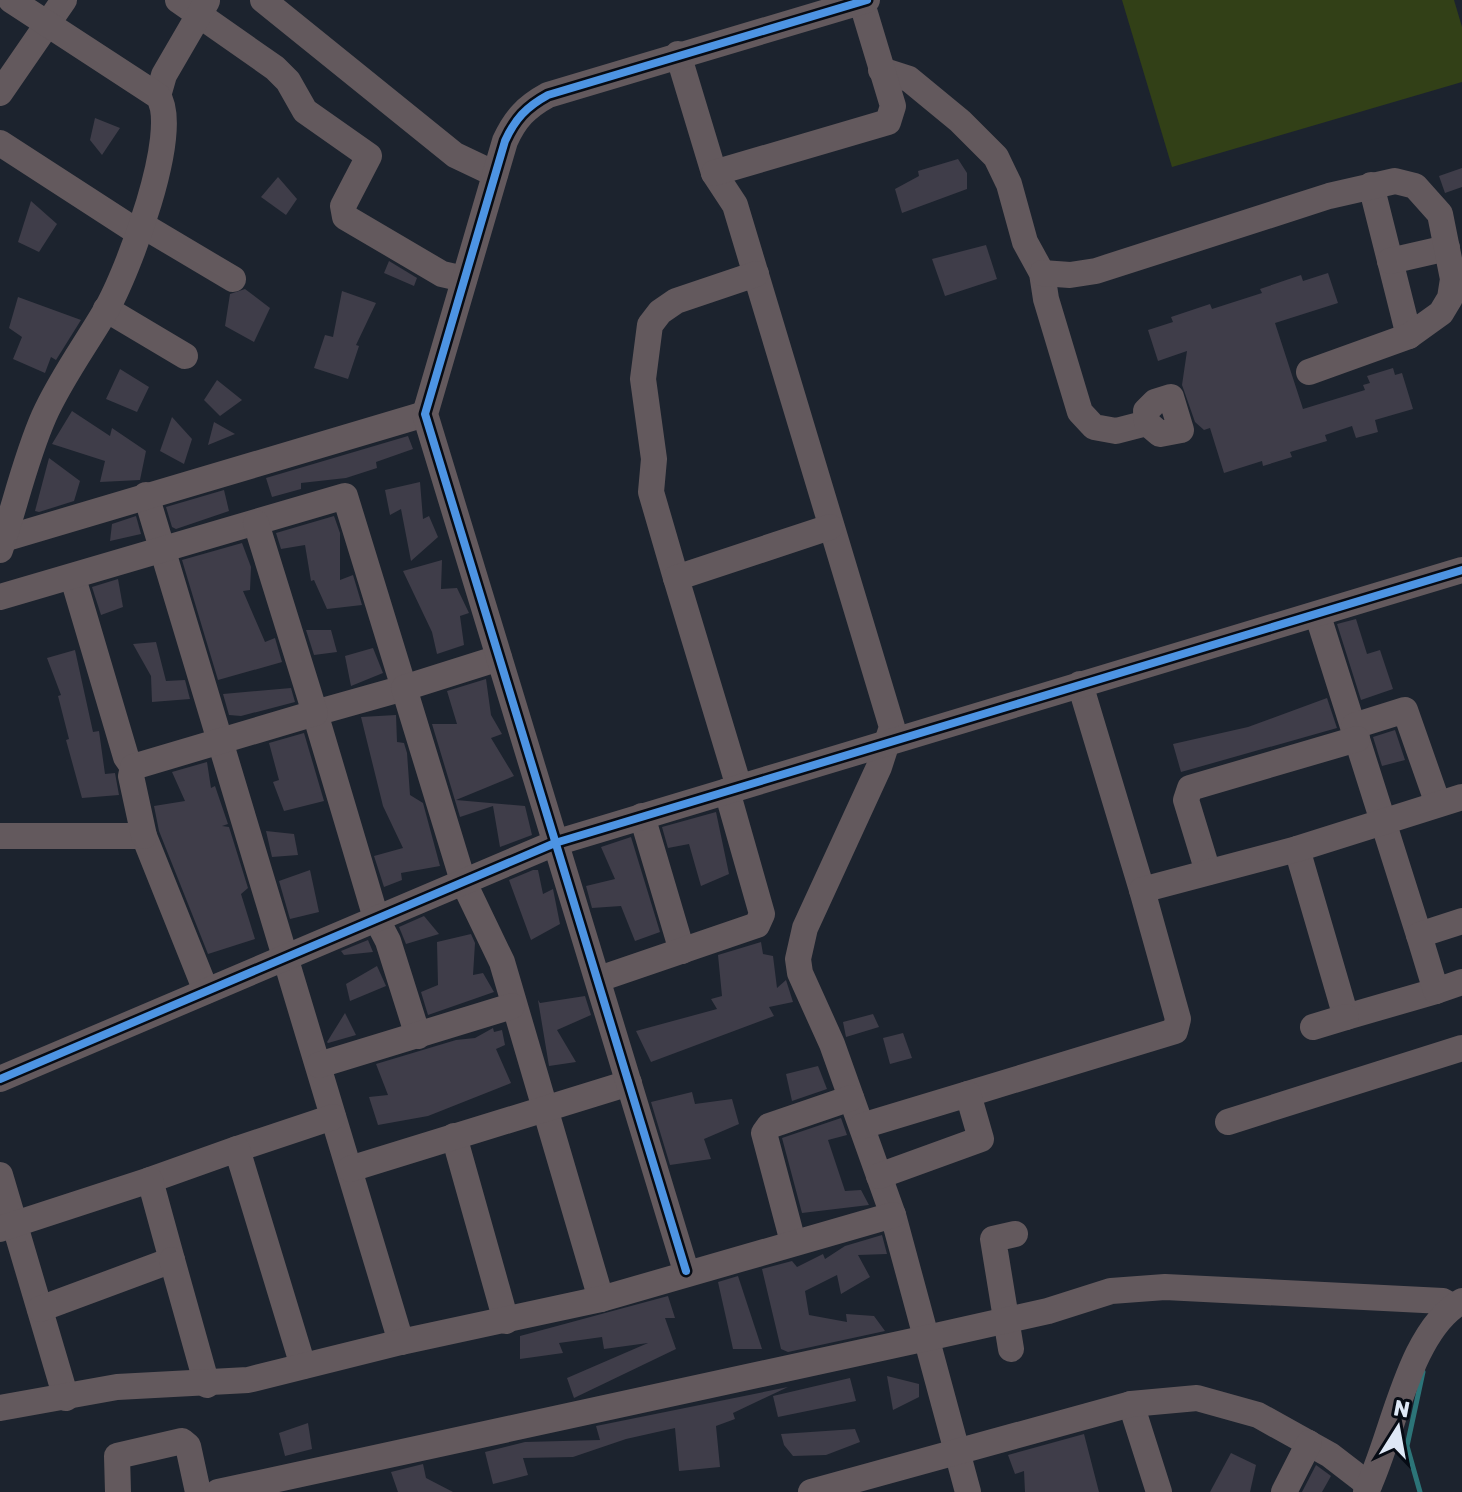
<svg xmlns="http://www.w3.org/2000/svg" width="1462" height="1492" font-family="Rubik,sans-serif">
  <rect width="100%" height="100%" fill="#1c232e"/>
  <!-- green -->
  <polygon fill="#324017" points="1122,0 1454,0 1462,27 1462,82 1172,167"/>
  <g fill="none" stroke-linecap="round" stroke-linejoin="round">
    <!-- stream -->
    <polyline stroke="#2c7478" stroke-width="5" points="1420,1492 1407,1446 1423,1372"/>
  </g>
  <!-- building -->
  <g fill="#3f3d49">
    <polygon points="95,118 120,128 102,155 90,140"/>
    <polygon points="958,159 967,173 967,189 902,213 895,189 919,176 918,171"/>
    <polygon points="1462,168 1462,187 1445,193 1439,176"/>
    <polygon points="278,177 297,199 286,215 261,197"/>
    <polygon points="31,201 57,224 39,252 18,242"/>
    <polygon points="986,245 997,279 945,296 932,259"/>
    <polygon points="389,261 417,278 414,286 384,273"/>
    <polygon points="1328,273 1338,303 1275,323 1303,409 1365,390 1363,385 1370,383 1367,376 1393,368 1395,375 1402,373 1413,409 1375,420 1378,432 1356,438 1352,426 1325,435 1327,441 1290,452 1292,457 1263,466 1262,461 1224,473 1210,428 1204,430 1195,422 1182,385 1187,351 1158,361 1148,330 1173,322 1171,317 1210,304 1212,309 1262,293 1260,289 1301,275 1303,281"/>
    <polygon points="245,289 270,308 254,342 225,326 230,294"/>
    <polygon points="342,291 376,303 356,345 359,346 348,379 314,368 325,335 333,337"/>
    <polygon points="18,297 81,320 56,360 51,357 45,373 13,359 22,337 9,328"/>
    <polygon points="120,369 149,387 137,412 106,399"/>
    <polygon points="217,380 242,400 220,416 204,400"/>
    <polygon points="72,411 110,436 112,428 146,451 140,480 100,482 105,461 52,444"/>
    <polygon points="172,417 192,439 184,464 160,451"/>
    <polygon points="214,422 235,434 208,445"/>
    <polygon points="408,436 413,449 376,462 377,468 346,478 301,483 301,489 272,497 266,478"/>
    <polygon points="49,458 80,481 74,501 39,512 35,511"/>
    <polygon points="420,482 423,519 429,516 438,537 411,561 401,509 390,515 385,490"/>
    <polygon points="224,490 229,511 176,529 172,527 166,507"/>
    <polygon points="136,516 141,534 110,541 112,524"/>
    <polygon points="334,516 340,533 340,580 353,575 362,605 327,609 314,580 311,581 305,545 281,549 276,533"/>
    <polygon points="242,543 251,567 250,590 243,591 265,642 275,638 282,662 218,680 182,560"/>
    <polygon points="442,560 441,589 457,588 469,613 460,616 464,645 437,654 432,632 403,571"/>
    <polygon points="118,579 123,607 101,615 92,587"/>
    <polygon points="1356,619 1367,654 1380,650 1393,689 1361,700 1337,624"/>
    <polygon points="306,630 331,630 337,652 314,655"/>
    <polygon points="156,642 166,681 185,680 190,699 152,702 151,676 133,644"/>
    <polygon points="373,648 383,673 351,686 345,656"/>
    <polygon points="75,650 93,732 99,731 105,774 115,773 119,795 82,798 66,740 69,739 58,696 61,695 47,658"/>
    <polygon points="486,679 491,715 502,734 491,738 514,776 456,800 525,806 532,835 500,847 493,806 460,817 432,724 457,724 447,691"/>
    <polygon points="291,688 295,702 241,716 229,715 223,694"/>
    <polygon points="1327,698 1337,728 1181,772 1173,744 1248,727"/>
    <polygon points="396,715 397,742 404,743 407,753 410,795 423,803 440,866 401,873 402,880 384,887 374,856 403,848 383,806 361,717"/>
    <polygon points="1395,730 1405,760 1382,766 1373,737"/>
    <polygon points="304,733 324,801 284,811 273,782 279,780 269,743"/>
    <polygon points="207,762 211,788 215,786 228,824 222,826 229,827 248,888 241,894 255,939 208,954 159,831 154,806 185,801 172,772"/>
    <polygon points="716,812 729,874 701,886 689,844 668,848 662,827"/>
    <polygon points="266,831 294,834 298,855 272,857"/>
    <polygon points="631,837 660,932 635,941 621,906 592,908 586,886 615,879 601,847"/>
    <polygon points="310,870 319,912 290,919 279,881"/>
    <polygon points="533,870 538,870 543,894 553,889 560,924 531,940 509,880"/>
    <polygon points="424,916 439,934 406,944 399,927"/>
    <polygon points="471,934 475,943 473,975 483,973 494,992 428,1015 421,992 438,985 437,942"/>
    <polygon points="368,940 373,952 344,955 341,951"/>
    <polygon points="761,942 763,954 773,956 777,988 786,980 793,1002 769,1007 774,1016 651,1062 636,1031 717,1009 711,999 722,996 718,955"/>
    <polygon points="377,966 386,986 350,1001 346,984"/>
    <polygon points="585,996 591,1015 557,1030 576,1062 549,1066 538,1000 540,1003"/>
    <polygon points="345,1013 356,1035 328,1043 327,1042"/>
    <polygon points="873,1014 879,1027 846,1037 843,1022"/>
    <polygon points="493,1028 494,1032 502,1030 505,1045 496,1049 511,1083 428,1116 378,1125 369,1097 388,1095 376,1064 456,1040 475,1038"/>
    <polygon points="903,1033 912,1058 890,1064 883,1038"/>
    <polygon points="818,1066 827,1089 792,1101 786,1074"/>
    <polygon points="692,1092 695,1104 732,1099 739,1124 704,1139 711,1159 670,1165 651,1102"/>
    <polygon points="841,1118 847,1135 828,1140 845,1191 861,1190 869,1205 802,1213 782,1138"/>
    <polygon points="882,1235 887,1254 858,1255 870,1277 841,1294 837,1275 805,1291 809,1315 847,1322 846,1314 874,1316 885,1331 788,1352 781,1349 762,1269 792,1261 797,1267 823,1254 825,1259 845,1246"/>
    <polygon points="738,1276 762,1349 733,1349 718,1282"/>
    <polygon points="668,1296 675,1318 665,1318 676,1349 574,1398 567,1378 648,1343 604,1349 602,1337 559,1343 563,1353 520,1359 520,1336"/>
    <polygon points="887,1376 919,1384 919,1397 893,1410"/>
    <polygon points="850,1378 856,1401 778,1417 773,1396"/>
    <polygon points="788,1387 733,1413 735,1419 716,1426 720,1467 679,1471 675,1428 626,1439 573,1457 523,1458 528,1475 493,1484 485,1452 525,1442 600,1440 596,1426"/>
    <polygon points="308,1423 312,1449 285,1456 279,1433"/>
    <polygon points="855,1429 860,1442 826,1455 793,1456 784,1445 781,1434"/>
    <polygon points="1084,1434 1099,1492 1025,1492 1024,1471 1015,1474 1008,1455"/>
    <polygon points="1231,1453 1256,1465 1250,1492 1210,1492"/>
    <polygon points="423,1464 426,1478 453,1492 398,1492 391,1472"/>
    <polygon points="1316,1465 1331,1476 1322,1492 1302,1492"/>
  </g>
  <g fill="none" stroke-linecap="round" stroke-linejoin="round">
    <!-- minor -->
    <g stroke="#63595d" stroke-width="26">
      <polyline points="178,0 275,68 288,81 305,111 369,156 343,206 345,217 442,274 464,279"/>
      <polyline points="263,0 455,155 495,174"/>
      <polyline points="678,54 714,173 735,205 892,727 879,767 805,928 798,959 800,973 832,1044 893,1215 968,1492"/>
      <polyline points="881,70 909,79 960,121 996,157 1009,184 1025,242 1042,273 1046,299 1080,412 1094,427 1116,431 1147,423"/>
      <polyline points="0,93 64,0"/>
      <polyline points="158,96 164,75 207,1"/>
      <polyline points="0,143 139,233"/>
      <polyline points="714,173 888,122 893,106 861,0"/>
      <polyline points="1371,185 1409,336"/>
      <polyline points="142,225 233,279"/>
      <polyline points="1390,261 1447,248"/>
      <polyline points="1042,273 1070,275 1096,271 1329,196 1395,181 1415,186 1440,214 1453,279 1450,298 1441,313 1409,336 1309,372"/>
      <polyline points="106,309 185,356"/>
      <polygon points="1171,397 1181,430 1160,434 1147,423 1146,411 1155,402"/>
      <polyline points="146,495 401,1342"/>
      <polyline points="0,540 425,414"/>
      <path d="M 0,550 C 15,506 25,459 44,416 C 61,378 85,346 106,310 C 127,274 182,131 158,96 L 11,0"/>
      <polyline points="73,578 126,757 133,767"/>
      <polyline points="676,578 651,492 654,459 643,379 650,325 660,312 676,301 756,274"/>
      <polyline points="0,597 345,496 404,688 315,713 376,918 388,941 418,1036"/>
      <polyline points="1318,616 1419,935"/>
      <polyline points="499,658 404,688 463,881 502,962 601,1299"/>
      <polyline points="1080,684 1142,890"/>
      <polyline points="1354,726 1405,710 1438,804"/>
      <polyline points="739,787 676,578 830,527"/>
      <polyline points="642,816 682,951"/>
      <polyline points="0,836 144,836 206,991"/>
      <polyline points="144,836 131,776 133,767 315,713 256,523"/>
      <polyline points="1297,849 1346,1017 1436,991"/>
      <polyline points="1208,872 1186,800 1190,788 1357,739"/>
      <polyline points="1462,921 1419,935 1436,991 1462,982"/>
      <polyline points="599,979 757,925 762,914 727,791"/>
      <polyline points="1313,1027 1346,1017"/>
      <polyline points="319,1065 512,1006"/>
      <polyline points="0,1079 555,843 1462,570"/>
      <polyline points="968,1094 1175,1031 1178,1019 1142,890 1297,849 1462,797"/>
      <polyline points="1228,1122 1462,1048"/>
      <polyline points="862,1126 968,1094 981,1139 879,1176"/>
      <polyline points="454,1136 506,1321"/>
      <polyline points="237,1149 333,1117"/>
      <polyline points="350,1169 629,1083"/>
      <polyline points="0,1175 66,1398"/>
      <polyline points="150,1180 237,1149 303,1366"/>
      <polyline points="0,1229 150,1180 172,1260 40,1309"/>
      <polyline points="793,1242 764,1133 769,1126 851,1098"/>
      <polyline points="172,1260 207,1385"/>
      <path d="M 686,1271 L 425,414 L 505,141 C 515,119 526,107 548,95 L 867,0"/>
      <polyline points="1011,1349 993,1239 1015,1234"/>
      <polyline points="1131,1404 1159,1492"/>
      <polyline points="0,1408 117,1387 248,1380 401,1342 601,1299 893,1215"/>
      <polyline points="118,1492 117,1456 182,1441 188,1446 198,1492"/>
      <polyline points="218,1492 927,1338 1048,1311 1111,1291 1165,1287 1443,1301 1452,1306"/>
      <polyline points="811,1492 1131,1404 1197,1398 1258,1415 1330,1455 1369,1485"/>
      <polyline points="1284,1492 1309,1443"/>
      <path d="M 1366,1492 C 1393,1438 1408,1331 1462,1301"/>
    </g>
    <!-- cycleway casing -->
    <g stroke="#060b14" stroke-width="13">
      <g id="cycleway">
        <polyline points="0,1079 555,843 1462,570"/>
        <path d="M 686,1271 L 425,414 L 505,141 C 515,119 526,107 548,95 L 867,0"/>
      </g>
    </g>
    <!-- cycleway -->
    <use href="#cycleway" stroke="#4d94e3" stroke-width="8"/>
  </g>
  <!-- north arrow -->
  <g transform="translate(1398 1428) rotate(11)" stroke="#060b14" stroke-width="6" paint-order="stroke">
  <path d="M0-6L14 30L0 20L-14 30Z" fill="#dee8f6"/>
  <text y="-12" font-size="22" font-weight="bold" text-anchor="middle" fill="#dee8f6">N</text>
  </g>
</svg>
